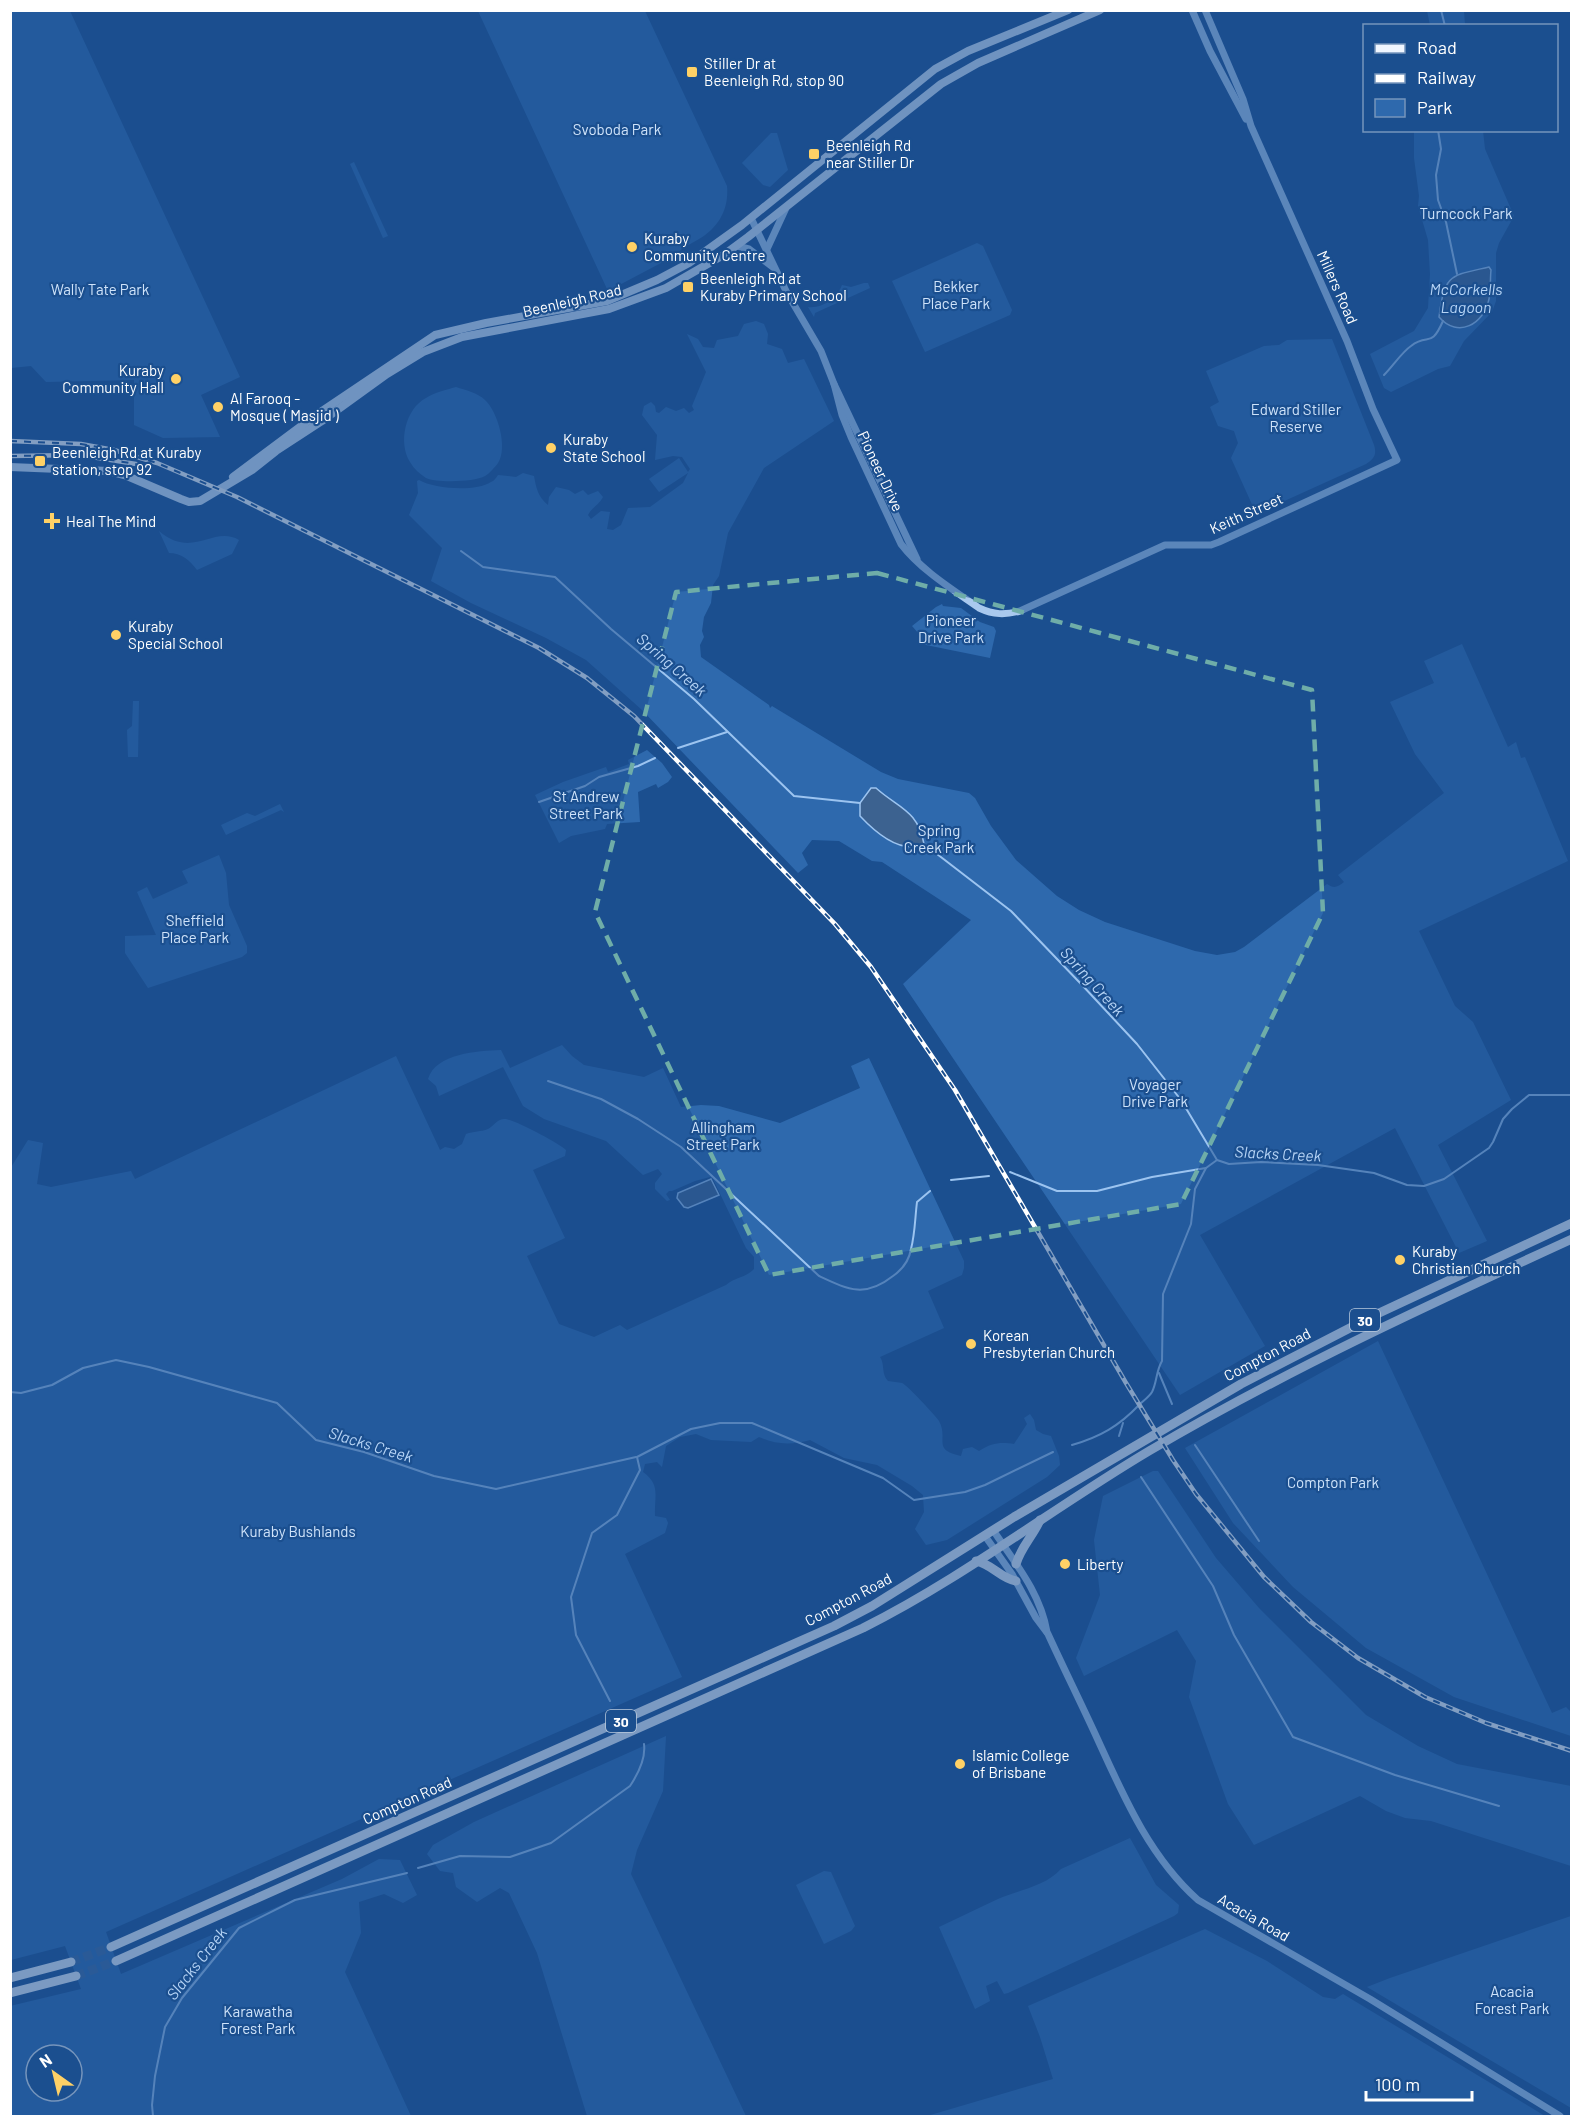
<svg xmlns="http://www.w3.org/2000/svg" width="1582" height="2127" font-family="Barlow,sans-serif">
  <rect width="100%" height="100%" fill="#1b4f8f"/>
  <!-- green -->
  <g fill="#2e69ad" fill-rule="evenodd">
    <polygon points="11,10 70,11 240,377 201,395 220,437 163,438 134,425 134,380 46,382 31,366 11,368"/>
    <path d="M 478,11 L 645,11 L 727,186 C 729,209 719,227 699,239 C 691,244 682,247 676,255 L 608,291 Z"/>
    <polygon points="1427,11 1464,11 1465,25 1430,25"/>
    <path d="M 1414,131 L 1483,131 L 1485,149 L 1514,216 L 1499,243 L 1496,253 L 1496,301 L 1492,312 L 1464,341 L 1450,366 L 1438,369 L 1391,392 L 1384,388 L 1370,354 L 1414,331 L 1428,308 L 1430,274 L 1428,240 L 1418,206 L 1419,196 L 1414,158 ZM 1457,274 L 1484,313 C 1468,327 1456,337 1440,317 C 1441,301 1443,284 1457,274 Z"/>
    <polygon points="771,133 777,133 788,170 770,187 763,185 742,163"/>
    <polygon points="354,162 388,236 383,238 350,164"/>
    <polygon points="977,243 983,246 1012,310 1010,315 925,352 892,281"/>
    <path d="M 864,283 L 868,283 L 870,288 L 815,313 L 814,317 L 808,307 C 822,309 837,298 842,285 L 851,287 Z"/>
    <path d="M 756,321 L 764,324 L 768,334 L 767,344 L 782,349 L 788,363 L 804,359 L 834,421 L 764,468 L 728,533 L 719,576 L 713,585 L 711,603 L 704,617 L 702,631 L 704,637 L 700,645 L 701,657 L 769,705 L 770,708 L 772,706 L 881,772 L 898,779 L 969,793 L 975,798 L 991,826 L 1016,860 L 1057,896 L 1079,910 L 1105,922 L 1195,951 L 1217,955 L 1235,952 L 1244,947 L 1327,884 C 1334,889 1338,887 1344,882 L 1338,875 L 1444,793 L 1415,754 L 1390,702 L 1434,683 L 1424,661 L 1462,644 L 1508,747 L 1516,742 L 1521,758 L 1525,757 L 1568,861 L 1419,931 L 1455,1006 L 1473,1022 L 1511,1100 L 1438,1145 L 1487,1241 L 1459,1253 L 1395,1128 L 1200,1235 L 1265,1346 L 1180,1395 L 903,984 L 971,920 L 882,862 L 872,861 L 839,841 L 812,840 L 802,853 L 808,865 L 798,873 L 642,710 L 586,660 L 546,638 L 471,603 L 431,581 L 442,548 L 409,515 L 418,493 L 417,481 L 419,480 C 434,489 476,492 491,482 C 494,481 496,478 498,475 L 516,477 L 523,473 L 534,476 C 536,488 538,497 548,505 L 549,497 L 556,487 L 569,490 L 575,494 L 583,490 L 588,495 L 598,491 L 603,497 C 599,505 592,507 588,515 L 591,519 L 601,511 L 610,512 L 607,529 L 613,530 L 621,525 L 628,508 L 650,507 L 683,483 L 688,473 L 659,492 L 649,479 L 679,458 L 688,472 L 690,469 L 682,457 L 673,456 L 655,460 L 657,435 L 642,415 L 644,406 L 651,402 L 655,406 L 656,412 L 659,413 L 666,407 L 676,411 L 684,408 L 689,413 L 694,410 L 692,406 L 706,372 L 687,334 L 698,339 L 703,347 L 714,348 L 717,340 L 738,336 L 744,324 Z"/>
    <path d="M 1332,339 L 1374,445 C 1377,455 1374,459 1366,464 L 1258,513 L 1255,511 L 1231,458 L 1238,443 L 1234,431 L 1218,426 L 1210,407 L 1219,402 L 1206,371 L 1264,346 L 1279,345 L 1287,340 Z"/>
    <path d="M 456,387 C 465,390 478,393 485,400 C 498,412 508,448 498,463 C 495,467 489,474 485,476 C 474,482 437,483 426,478 C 420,474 414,469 410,462 C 398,443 405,409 426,398 C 435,392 446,390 456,387 Z"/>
    <path d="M 159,531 C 193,560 213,525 239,540 L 232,554 L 197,570 C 190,560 181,553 169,553 Z"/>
    <polygon points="942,604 943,606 961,608 980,622 994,627 996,631 990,658 921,644 919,634 912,626 936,607"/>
    <polygon points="133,701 139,701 138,757 128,757 127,730 132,726"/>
    <polygon points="647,750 662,763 672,777 668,782 658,788 656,784 638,792 640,822 607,824 605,829 571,836 559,843 535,795 563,782 606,767 608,772 629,764 628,760"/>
    <polygon points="280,804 284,812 281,810 226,835 221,825 247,813 255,816"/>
    <polygon points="219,855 226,873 229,905 247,946 247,953 242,957 148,988 125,953 125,936 156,935 137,892 147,887 153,899 188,883 182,871"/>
    <path d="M 562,1045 L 572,1056 L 584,1065 L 644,1077 L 663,1068 L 681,1107 L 701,1105 L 719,1106 L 780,1123 L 860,1088 L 851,1066 L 869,1058 L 964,1261 L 964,1268 L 962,1275 L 928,1291 L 944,1328 L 880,1357 C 885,1364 881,1374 888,1381 C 892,1382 898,1382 902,1383 C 908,1386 935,1415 939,1421 C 949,1439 931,1450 961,1456 L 963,1449 L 972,1447 L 979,1451 C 992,1443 1000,1442 1014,1444 L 1027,1424 L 1024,1418 L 1030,1414 L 1034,1420 L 1036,1430 L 1043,1434 L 1051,1436 L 1059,1456 L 1060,1465 L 1047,1477 L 947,1540 L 926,1545 L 915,1529 L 924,1512 L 923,1495 L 912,1486 L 877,1465 L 844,1458 L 810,1440 C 792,1445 777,1445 759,1437 L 751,1442 L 711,1440 L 696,1434 L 680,1437 L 666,1446 L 662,1467 L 657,1462 L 645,1464 L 643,1472 C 661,1485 654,1496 655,1516 L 666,1518 L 668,1523 L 665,1533 L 625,1554 L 682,1677 L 106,1932 L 121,1974 L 342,1879 L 379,1859 L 400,1860 L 417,1895 L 403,1903 L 384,1894 L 359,1902 L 361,1933 L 345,1972 L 411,2116 L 11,2116 L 10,2006 L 81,1989 L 65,1946 L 11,1960 L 10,1169 L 28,1140 L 43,1143 L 37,1184 L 51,1187 L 131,1171 L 135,1179 L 396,1056 L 440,1150 L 445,1147 L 454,1149 L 462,1144 L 466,1134 C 474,1131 481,1132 488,1129 C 494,1126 496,1120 504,1119 C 512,1118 560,1144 566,1150 L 565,1156 L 533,1170 L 565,1238 L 527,1256 L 559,1324 L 594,1337 L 620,1325 L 627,1330 L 726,1285 C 735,1277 746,1278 754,1269 L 754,1257 L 746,1248 L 713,1179 L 710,1177 L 695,1181 L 672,1191 L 669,1191 L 666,1194 L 670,1200 L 667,1201 L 655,1189 L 655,1183 L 662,1174 L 658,1169 L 643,1175 L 606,1141 L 544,1119 L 523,1106 L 503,1067 L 439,1096 L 436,1086 L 428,1079 C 436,1053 478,1051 501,1050 L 510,1068 ZM 36,2055 L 72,2055 L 72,2091 L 36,2091 Z"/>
    <polygon points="1378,1341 1552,1713 1566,1707 1571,1712 1571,1736 1454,1697 1366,1648 1293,1587 1233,1523 1185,1448"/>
    <polygon points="1153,1471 1158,1471 1216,1558 1259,1608 1366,1715 1418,1746 1457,1764 1571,1786 1571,1866 1431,1821 1405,1818 1386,1811 1360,1796 1254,1845 1228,1804 1189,1697 1196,1661 1177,1630 1084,1676 1076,1658 1100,1595 1094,1540 1103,1496"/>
    <polygon points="666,1736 663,1791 637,1850 631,1874 746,2116 587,2116 537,1953 509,1893 500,1888 477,1902 456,1887 453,1873 440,1871 427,1854 433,1845 474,1822"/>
    <path d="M 1130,1838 L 1156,1885 L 1179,1905 L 1178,1913 L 1174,1916 L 1008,1993 L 1004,1994 L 997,1981 L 986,1986 L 990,2001 L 975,2009 L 939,1927 C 959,1918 978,1908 998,1899 C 1019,1890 1046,1886 1061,1869 Z"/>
    <polygon points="824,1871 831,1872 855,1926 851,1931 824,1944 796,1885"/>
    <polygon points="1571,1916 1571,2108 1367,1987 1390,1978"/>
    <polygon points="1205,1929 1267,1961 1323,1997 1335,1999 1343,1994 1545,2116 927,2116 1053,2079 1040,2037 1028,2006"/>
  </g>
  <!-- water -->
  <g fill="#3c6290" stroke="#9cc4f0" stroke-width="1.5">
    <path d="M 1489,267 L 1491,270 C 1490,279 1491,290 1489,299 C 1484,324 1458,339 1439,317 C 1445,273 1450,276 1489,267 Z"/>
    <path d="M 871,788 L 876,788 C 898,808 918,810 924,844 C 900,855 875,832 860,816 L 860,803 Z"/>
    <polygon points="711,1179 719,1195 688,1208 684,1207 677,1198 678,1193"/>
  </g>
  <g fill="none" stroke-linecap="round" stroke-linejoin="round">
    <!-- stream -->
    <g stroke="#9cc4f0" stroke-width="2">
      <polyline points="1441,10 1445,26"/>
      <polyline points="1438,130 1441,149 1436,175 1438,200 1446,222 1457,274"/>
      <path d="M 1384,375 C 1393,366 1402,352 1411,346 C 1429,332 1430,350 1443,321"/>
      <polyline points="461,551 483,567 555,577 611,629 694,699 794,796 860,803"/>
      <polyline points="678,748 727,732"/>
      <polyline points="539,802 585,786 599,777 638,766 655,758"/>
      <polyline points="924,844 1011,911 1082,985 1137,1044 1181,1100 1217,1160"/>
      <path d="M 548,1081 L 601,1099 L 638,1119 L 681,1147 L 819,1276 C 849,1290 865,1298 893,1276 C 903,1269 909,1261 911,1249 C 915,1234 915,1218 917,1202 L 930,1191"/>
      <polyline points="1010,1172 1057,1191 1097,1191 1152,1177 1206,1168"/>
      <polyline points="951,1180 989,1176"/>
      <polyline points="1159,1373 1172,1404"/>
      <polyline points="10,1392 21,1393 52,1385 83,1368 116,1360 149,1367 277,1403 316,1440 364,1452 434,1476 496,1489 636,1457"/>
      <polyline points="1119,1436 1123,1423"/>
      <path d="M 1072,1445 C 1100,1437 1119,1426 1139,1405 C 1143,1401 1149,1397 1152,1392 C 1157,1382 1156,1371 1162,1361 L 1163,1294 L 1191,1224 L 1195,1189 L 1206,1168 L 1217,1160 L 1229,1164 L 1261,1162 L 1318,1165 L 1374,1173 L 1407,1185 L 1424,1186 L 1444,1179 L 1489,1148 L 1493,1142 L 1503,1119 L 1512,1109 L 1529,1095 L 1572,1095"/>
      <polyline points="1195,1445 1259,1541"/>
      <polyline points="1141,1477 1213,1586 1234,1635 1293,1737 1395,1775 1499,1806"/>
      <polyline points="610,1701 576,1635 571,1597 592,1533 617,1515 640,1470 637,1457 691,1429 720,1423 752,1423 883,1478 914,1500 965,1492 985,1485 1053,1452"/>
      <path d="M 418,1868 L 460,1856 L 510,1857 L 551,1843 L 630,1786 C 638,1774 646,1759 644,1744"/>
      <polyline points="153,2116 152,2105 155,2076 165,2027 182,1998 239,1928 295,1900 407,1873"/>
    </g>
    <!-- primary-tunnel -->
    <g stroke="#3d69a0" stroke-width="9" stroke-dasharray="9 4.5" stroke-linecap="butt">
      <polyline points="71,1962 111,1947"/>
      <polyline points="76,1976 116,1961"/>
    </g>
    <!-- tertiary -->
    <g stroke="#a9c9ee" stroke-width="7">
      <polyline points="1192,10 1210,51 1246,119"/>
      <polyline points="751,218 787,293 821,351 834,384 917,559"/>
      <polyline points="737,246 749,249 774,268"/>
      <polyline points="767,249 786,208"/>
      <path d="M 834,384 L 842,415 L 851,437 L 901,544 C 921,570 952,589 979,608 C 994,615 1005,615 1020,611 L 1165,545 L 1211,545 L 1219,542 L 1397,460 L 1373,409 L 1347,341 L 1251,126 L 1243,99 L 1205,10"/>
      <path d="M 993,1530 C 1015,1563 1040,1592 1047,1632"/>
      <path d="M 985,1536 L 1012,1574 L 1036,1618 L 1048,1634 C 1064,1669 1081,1703 1097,1738 C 1124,1797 1149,1856 1198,1900 L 1370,1999 L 1560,2116"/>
    </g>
    <!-- secondary -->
    <g stroke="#d6e6fa" stroke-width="8">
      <polyline points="10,467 108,471 127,476 181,499 189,502 200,501 252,470 276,451 322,421 387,374 423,352 462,337 609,309 666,288 725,254 748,237 941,84 978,63 1100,10"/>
      <polyline points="233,477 316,415 435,335 486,323 607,301 657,280 689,263 742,225 935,69 968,51 1068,10"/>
    </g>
    <!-- primary -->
    <g stroke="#f0f6ff" stroke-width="9">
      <path d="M 976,1561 C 992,1564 1000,1578 1016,1581"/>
      <path d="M 1016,1564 C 1021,1547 1033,1536 1040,1520"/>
      <polyline points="111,1947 834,1626 872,1606 1014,1517 1241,1384 1377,1314 1572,1223"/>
      <path d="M 116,1961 L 863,1628 C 963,1578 1053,1508 1149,1451 C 1285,1371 1428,1305 1572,1239"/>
      <polyline points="10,1978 71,1962"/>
      <polyline points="10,1993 76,1976"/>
    </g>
    <!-- rail casing -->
    <g stroke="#fff" stroke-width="4.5">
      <g id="rail">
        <polyline points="10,441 81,444 114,450 157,463 237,497 539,648 587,678 634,716 835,924 871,967 955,1090 1126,1383 1173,1460 1196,1494 1264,1577 1311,1622 1358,1658 1425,1697 1486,1723 1572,1751"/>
        <polyline points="10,456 79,455 136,464"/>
      </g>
    </g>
    <!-- rail -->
    <use href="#rail" stroke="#1b4f8f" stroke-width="2" stroke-dasharray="7" stroke-linecap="butt"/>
  </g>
  <!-- marked area -->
  <path d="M0 0H1582V2127H0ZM 877,573 L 1312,690 L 1323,913 L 1181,1204 L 769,1275 L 595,912 L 676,592 Z" fill="#1b4f8f" fill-opacity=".55" fill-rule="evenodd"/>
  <path fill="none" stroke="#6fada8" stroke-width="4.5" stroke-dasharray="12 8" stroke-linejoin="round" d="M 877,573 L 1312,690 L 1323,913 L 1181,1204 L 769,1275 L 595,912 L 676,592 Z"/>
  <!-- markers -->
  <g fill="#ffd166" stroke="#1b4f8f" stroke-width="2">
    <rect x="686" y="66" width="12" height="12" rx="3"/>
    <rect x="808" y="148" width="12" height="12" rx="3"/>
    <circle cx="632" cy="247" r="6"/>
    <rect x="682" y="281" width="12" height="12" rx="3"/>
    <circle cx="176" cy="379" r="6"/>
    <circle cx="218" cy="407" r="6"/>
    <circle cx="551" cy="448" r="6"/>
    <rect x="34" y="455" width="12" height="12" rx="3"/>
    <path d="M49 512h6v6h6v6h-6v6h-6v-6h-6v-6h6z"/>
    <circle cx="116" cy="635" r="6"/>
    <circle cx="1400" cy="1260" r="6"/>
    <circle cx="971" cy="1344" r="6"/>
    <circle cx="1065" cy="1564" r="6"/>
    <circle cx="960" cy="1764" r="6"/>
  </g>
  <g text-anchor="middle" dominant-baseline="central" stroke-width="4.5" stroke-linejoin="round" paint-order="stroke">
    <!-- shield labels -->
    <g fill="#1b4f8f" stroke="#bbcadd" stroke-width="1.5">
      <rect x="1350" y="1309" width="30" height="22" rx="4.5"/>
      <rect x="606" y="1710" width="30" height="22" rx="4.5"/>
    </g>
    <g font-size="14" font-weight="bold" fill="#fff">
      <text x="1365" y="1320">30</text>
      <text x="621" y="1721">30</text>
    </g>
    <!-- poi labels -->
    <g font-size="15" fill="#fff" stroke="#1b4f8f" text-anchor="start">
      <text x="704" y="63">Stiller Dr at<tspan x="704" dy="17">Beenleigh Rd, stop 90</tspan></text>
      <text x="826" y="145">Beenleigh Rd<tspan x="826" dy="17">near Stiller Dr</tspan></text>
      <text x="644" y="238">Kuraby<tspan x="644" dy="17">Community Centre</tspan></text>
      <text x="700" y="278">Beenleigh Rd at<tspan x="700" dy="17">Kuraby Primary School</tspan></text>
      <text x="164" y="370" text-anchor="end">Kuraby<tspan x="164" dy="17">Community Hall</tspan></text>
      <text x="230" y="398">Al Farooq -<tspan x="230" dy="17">Mosque ( Masjid )</tspan></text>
      <text x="563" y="439">Kuraby<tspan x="563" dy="17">State School</tspan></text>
      <text x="52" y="452">Beenleigh Rd at Kuraby<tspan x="52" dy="17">station, stop 92</tspan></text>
      <text x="66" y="521">Heal The Mind</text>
      <text x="128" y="626">Kuraby<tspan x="128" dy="17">Special School</tspan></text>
      <text x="1412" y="1251">Kuraby<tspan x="1412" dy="17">Christian Church</tspan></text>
      <text x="983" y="1335">Korean<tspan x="983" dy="17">Presbyterian Church</tspan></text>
      <text x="1077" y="1564">Liberty</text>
      <text x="972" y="1755">Islamic College<tspan x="972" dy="17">of Brisbane</tspan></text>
    </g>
    <!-- park labels -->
    <g font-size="15" fill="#cfe3fa" stroke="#1b4f8f">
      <text x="617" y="129">Svoboda Park</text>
      <text x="1466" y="213">Turncock Park</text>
      <text x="956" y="286">Bekker<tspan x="956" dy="17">Place Park</tspan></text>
      <text x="100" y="289">Wally Tate Park</text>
      <text x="1296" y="409">Edward Stiller<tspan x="1296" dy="17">Reserve</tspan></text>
      <text x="951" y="620">Pioneer<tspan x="951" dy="17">Drive Park</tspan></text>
      <text x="586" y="796">St Andrew<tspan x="586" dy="17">Street Park</tspan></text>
      <text x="939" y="830">Spring<tspan x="939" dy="17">Creek Park</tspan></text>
      <text x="195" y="920">Sheffield<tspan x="195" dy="17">Place Park</tspan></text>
      <text x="1155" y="1084">Voyager<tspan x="1155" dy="17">Drive Park</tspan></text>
      <text x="723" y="1127">Allingham<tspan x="723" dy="17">Street Park</tspan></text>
      <text x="1333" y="1482">Compton Park</text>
      <text x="298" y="1531">Kuraby Bushlands</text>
      <text x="1512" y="1991">Acacia<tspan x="1512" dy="17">Forest Park</tspan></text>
      <text x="258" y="2011">Karawatha<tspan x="258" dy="17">Forest Park</tspan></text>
    </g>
    <!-- street labels -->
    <g font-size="15" fill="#fff" stroke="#1b4f8f">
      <text transform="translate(1338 287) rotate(66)">Millers Road</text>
      <text transform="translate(572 300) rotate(-13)">Beenleigh Road</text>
      <text transform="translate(881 471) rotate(65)">Pioneer Drive</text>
      <text transform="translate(1246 513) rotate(-24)">Keith Street</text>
      <text transform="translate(1267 1354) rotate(-28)">Compton Road</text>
      <text transform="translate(848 1599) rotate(-28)">Compton Road</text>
      <text transform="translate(407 1800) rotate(-24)">Compton Road</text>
      <text transform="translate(1254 1917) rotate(30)">Acacia Road</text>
    </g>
    <!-- water labels -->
    <g font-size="16" font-style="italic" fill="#b5d3f5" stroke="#1b4f8f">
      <text x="1466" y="288">McCorkells<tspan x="1466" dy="18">Lagoon</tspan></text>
      <text transform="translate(672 664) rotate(41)">Spring Creek</text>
      <text transform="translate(1093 981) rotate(48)">Spring Creek</text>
      <text transform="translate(1278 1153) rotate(3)">Slacks Creek</text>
      <text transform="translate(371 1444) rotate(17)">Slacks Creek</text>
      <text transform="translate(196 1963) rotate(-52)">Slacks Creek</text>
    </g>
  </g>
  <!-- border -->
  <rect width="1582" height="2127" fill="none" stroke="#ffffff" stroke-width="24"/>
  <!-- legend -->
  <rect x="1363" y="24" width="195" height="108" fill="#1b4f8f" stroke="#7695bc" stroke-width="1.5"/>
  <rect x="1375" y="44" width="30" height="9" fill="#f0f6ff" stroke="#7695bc" stroke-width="1.5"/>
  <text x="1417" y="54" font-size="18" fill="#ffffff">Road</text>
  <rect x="1375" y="74" width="30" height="9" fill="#ffffff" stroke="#7695bc" stroke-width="1.5"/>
  <text x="1417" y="84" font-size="18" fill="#ffffff">Railway</text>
  <rect x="1375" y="99" width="30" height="18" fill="#2e69ad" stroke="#7695bc" stroke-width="1.5"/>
  <text x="1417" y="114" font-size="18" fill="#ffffff">Park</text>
  <!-- north arrow -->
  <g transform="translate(54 2073) rotate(326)"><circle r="28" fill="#1b4f8f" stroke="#7695bc" stroke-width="1.5"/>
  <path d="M0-4.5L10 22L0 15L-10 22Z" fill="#ffd166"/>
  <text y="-9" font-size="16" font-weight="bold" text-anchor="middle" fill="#ffffff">N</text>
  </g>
  <!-- scale -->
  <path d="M1366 2091v9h106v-9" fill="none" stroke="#ffffff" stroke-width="3"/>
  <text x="1375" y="2091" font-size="18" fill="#ffffff" stroke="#1b4f8f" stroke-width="4.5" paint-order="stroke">100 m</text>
</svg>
